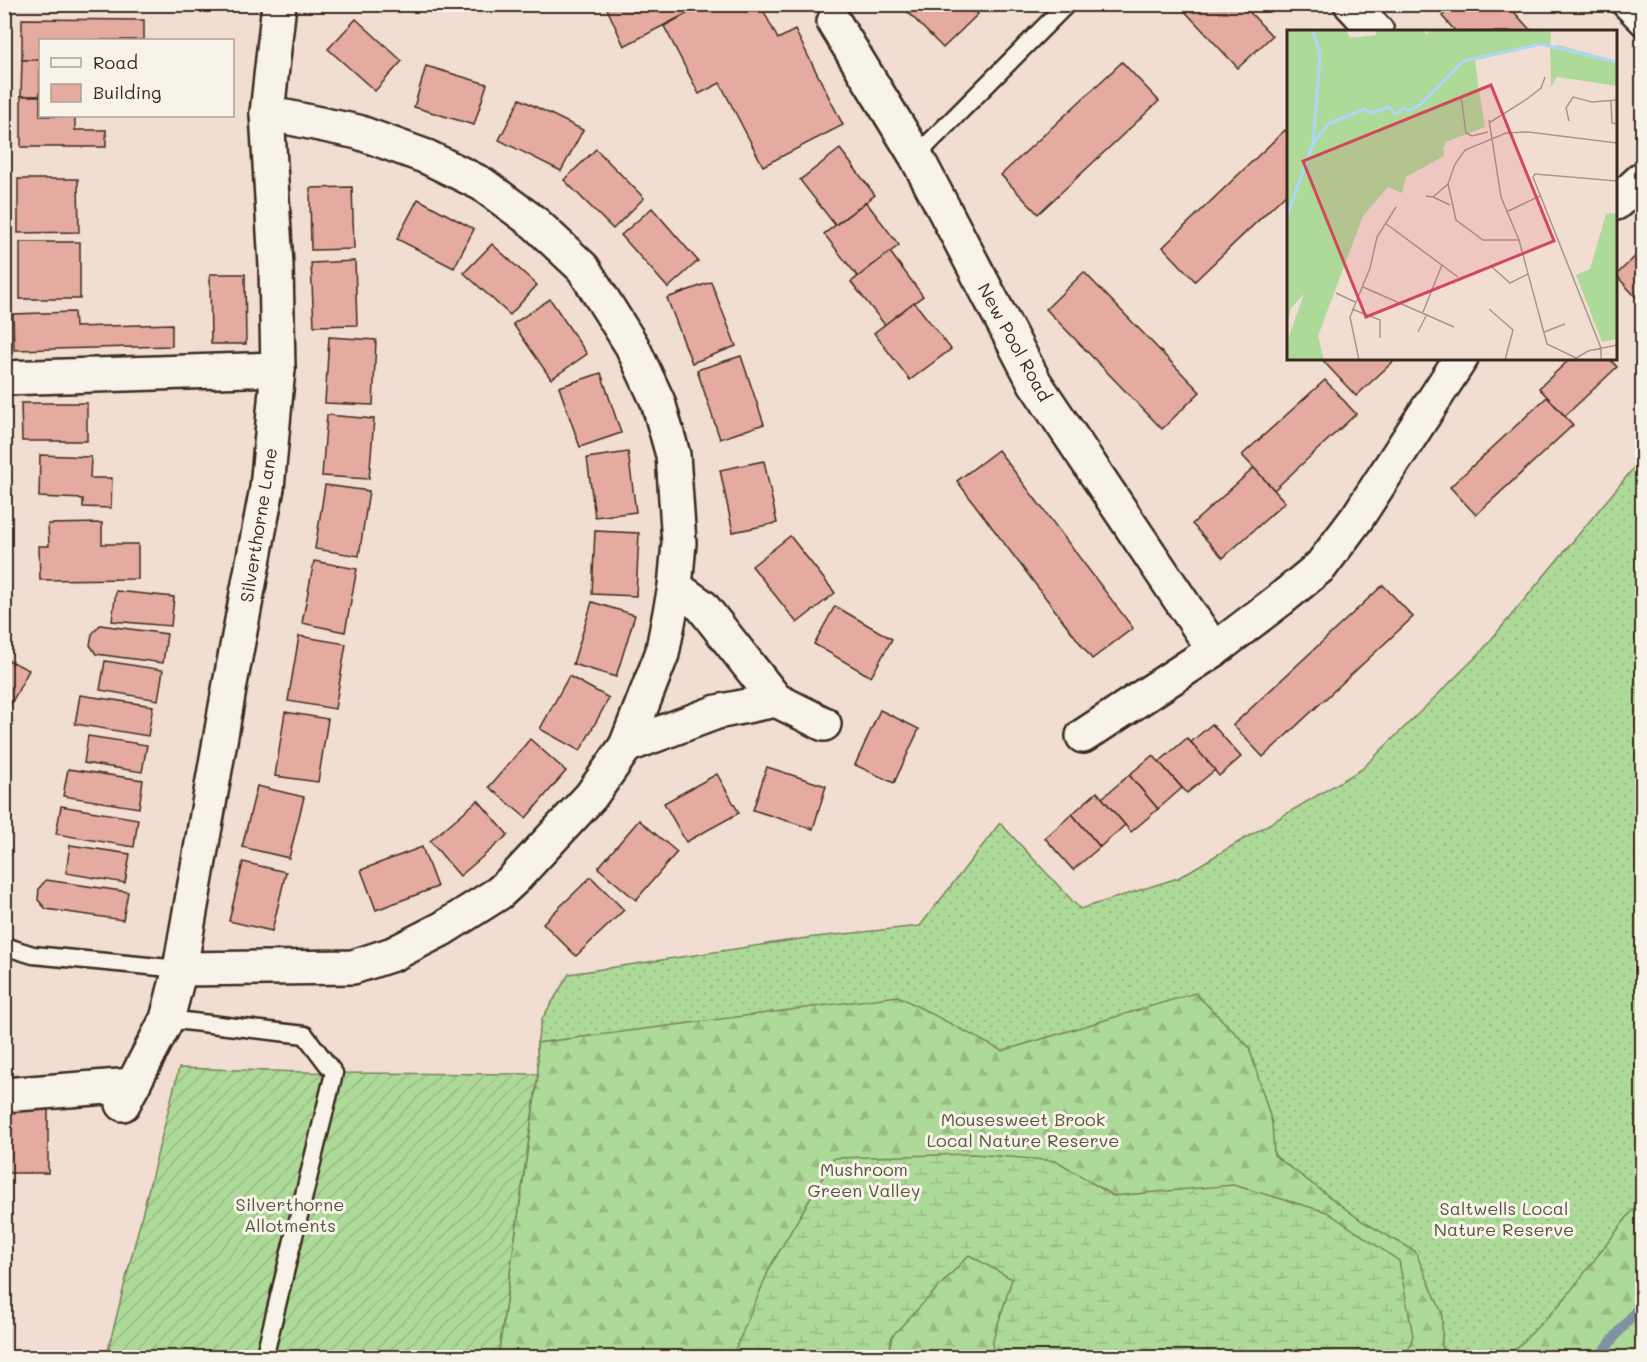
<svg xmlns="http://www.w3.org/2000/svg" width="1647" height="1362" font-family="Mali,sans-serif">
  <defs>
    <pattern id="grass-dots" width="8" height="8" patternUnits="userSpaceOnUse" patternTransform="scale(1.5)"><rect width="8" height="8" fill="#aeda99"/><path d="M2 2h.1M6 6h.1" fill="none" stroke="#97bb83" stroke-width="1.8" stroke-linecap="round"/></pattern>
    <pattern id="forest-firs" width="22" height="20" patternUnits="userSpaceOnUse" patternTransform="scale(1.5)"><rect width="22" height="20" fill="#aeda99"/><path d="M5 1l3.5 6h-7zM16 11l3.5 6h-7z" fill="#97bb83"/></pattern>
    <pattern id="wetland-marsh" width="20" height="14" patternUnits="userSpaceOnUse" patternTransform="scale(1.5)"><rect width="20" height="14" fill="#aeda99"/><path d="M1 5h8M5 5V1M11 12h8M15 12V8" fill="none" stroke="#97bb83"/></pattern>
    <pattern id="garden-furrows" width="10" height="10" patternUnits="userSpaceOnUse" patternTransform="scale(1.5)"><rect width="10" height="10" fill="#aeda99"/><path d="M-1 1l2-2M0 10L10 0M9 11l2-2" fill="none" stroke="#97bb83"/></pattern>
  </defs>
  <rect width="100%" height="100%" fill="#f2ddd2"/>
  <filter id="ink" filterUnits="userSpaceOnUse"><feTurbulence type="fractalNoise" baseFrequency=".0167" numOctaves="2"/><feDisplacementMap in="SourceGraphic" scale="12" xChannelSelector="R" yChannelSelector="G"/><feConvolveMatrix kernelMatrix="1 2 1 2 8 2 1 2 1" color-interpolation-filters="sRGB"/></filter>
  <g filter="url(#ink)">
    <!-- grass -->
    <polygon fill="url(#grass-dots)" stroke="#74825c" stroke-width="1.5" points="1642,458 1642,1357 498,1358 538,1075 537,1043 542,1019 569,974 807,938 920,926 1000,823 1080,909 1178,878 1362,769 1480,653"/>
    <!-- forest -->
    <g fill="url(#forest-firs)" stroke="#74825c" stroke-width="1.5">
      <polygon points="1195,993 1249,1047 1272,1123 1274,1155 1362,1221 1415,1251 1442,1313 1442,1358 498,1358 538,1075 537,1043 898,996 1002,1051"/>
      <polygon points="1642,1198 1642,1357 1508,1357 1562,1302"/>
    </g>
    <!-- wetland -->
    <polygon fill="url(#wetland-marsh)" stroke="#74825c" stroke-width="1.5" points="972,1154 1057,1161 1113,1196 1233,1185 1327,1212 1399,1261 1413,1336 1406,1357 992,1357 993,1340 1012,1279 969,1255 892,1336 888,1357 732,1357 771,1265 834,1158"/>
    <!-- garden -->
    <polygon fill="url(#garden-furrows)" stroke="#74825c" stroke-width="1.5" points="179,1068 334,1073 538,1074 498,1357 106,1358"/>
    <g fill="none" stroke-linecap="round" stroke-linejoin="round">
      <!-- stream -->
      <polyline stroke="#8091a1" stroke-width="10" points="1598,1358 1642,1303"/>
    </g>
    <!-- building -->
    <g fill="#e5aba0" stroke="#3b2a1e" stroke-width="1.5">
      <polygon points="605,4 705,4 624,46"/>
      <polygon points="705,4 760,4 778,39 795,30 843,125 763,166 720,83 699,94 664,26"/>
      <polygon points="900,4 968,4 978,14 943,48"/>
      <polygon points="1178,4 1242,4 1272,36 1238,68"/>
      <polygon points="1454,4 1507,4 1532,32 1456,32 1442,16"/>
      <polygon points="22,19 144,20 144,40 40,40 40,60 22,60"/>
      <polygon points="356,19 402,61 375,91 328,49"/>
      <polygon points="22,60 40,60 40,96 21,96"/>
      <polygon points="1122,62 1159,101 1038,214 1001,175"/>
      <polygon points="426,66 487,84 474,125 414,107"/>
      <polygon points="21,96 40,96 40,116 75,116 75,130 106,130 106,147 21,147"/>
      <polygon points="520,99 583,130 561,171 499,140"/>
      <polygon points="1285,130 1288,133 1288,192 1195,281 1163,247"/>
      <polygon points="596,149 644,198 613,229 564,180"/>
      <polygon points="840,149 875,195 835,225 800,180"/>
      <polygon points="18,179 78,179 79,232 18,233"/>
      <polygon points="352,187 354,249 311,250 310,188"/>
      <polygon points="418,199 474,229 454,268 397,239"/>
      <polygon points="866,202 899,245 858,277 824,234"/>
      <polygon points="652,208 698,261 668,288 621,235"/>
      <rect x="20" y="242" width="60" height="57"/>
      <polygon points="492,244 537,285 510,315 464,273"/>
      <polygon points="1642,250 1642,304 1616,275"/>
      <polygon points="890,252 923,296 885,325 851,282"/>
      <polygon points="355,261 357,325 314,326 311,263"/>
      <polygon points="1084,272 1200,392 1162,429 1046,309"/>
      <polygon points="210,274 245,274 246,344 211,344"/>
      <polygon points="711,282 736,346 692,363 667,298"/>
      <polygon points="550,299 587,354 551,379 513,324"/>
      <polygon points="914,302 951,349 910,380 874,333"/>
      <polygon points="74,312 75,327 172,324 172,346 14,350 13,314"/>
      <polygon points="329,337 376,340 373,405 325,403"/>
      <polygon points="741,356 764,424 720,439 697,370"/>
      <polygon points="1327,358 1397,358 1356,396 1324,362"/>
      <polygon points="1571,358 1609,358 1617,367 1565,416 1539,388"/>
      <polygon points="601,373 621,433 580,447 559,387"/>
      <polygon points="1325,380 1356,414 1274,490 1242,455"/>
      <polygon points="1547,397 1573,425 1476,515 1450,487"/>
      <polygon points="21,403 87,403 87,441 22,441"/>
      <polygon points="327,415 374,419 369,479 322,476"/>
      <polygon points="998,450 1133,628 1092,659 957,481"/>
      <polygon points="628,452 636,512 595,517 587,458"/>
      <polygon points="40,455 91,457 90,478 112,478 111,508 83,507 83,499 39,497"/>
      <polygon points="764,461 777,523 733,532 720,470"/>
      <polygon points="1254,468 1285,502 1223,558 1192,524"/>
      <polygon points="325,485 369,491 359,556 315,549"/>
      <polygon points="102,523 102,544 138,544 138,579 40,580 39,546 49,546 48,524"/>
      <polygon points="595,531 639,533 636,596 592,594"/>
      <polygon points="790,536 835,593 797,623 752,566"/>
      <polygon points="314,561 357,569 345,632 302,623"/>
      <polygon points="1383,585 1413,617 1263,757 1233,725"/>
      <polygon points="116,591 174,597 171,626 112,621"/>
      <polygon points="592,602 635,615 616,677 573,664"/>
      <polygon points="835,606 892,639 871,677 814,644"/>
      <polygon points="100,625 167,634 163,663 96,654 90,645 92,634"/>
      <polygon points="299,636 346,644 335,709 288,701"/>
      <polygon points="4,658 29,670 4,717"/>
      <polygon points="105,661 163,670 158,700 100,690"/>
      <polygon points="569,676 609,698 580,751 540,729"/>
      <polygon points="80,695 153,706 148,736 75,724"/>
      <polygon points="880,710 919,729 894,783 855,765"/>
      <polygon points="285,712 328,719 318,782 275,776"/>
      <polygon points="1212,724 1241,757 1219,776 1191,742"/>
      <polygon points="88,736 147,745 142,772 84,763"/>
      <polygon points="1187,738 1215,770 1187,793 1159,762"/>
      <polygon points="530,739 566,771 526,818 489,787"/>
      <polygon points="1153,755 1182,788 1158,809 1129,775"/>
      <polygon points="767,767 826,786 813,829 753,810"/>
      <polygon points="68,769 143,780 139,808 63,796"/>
      <polygon points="717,774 739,813 686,842 664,803"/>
      <polygon points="1129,775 1158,809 1131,832 1102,798"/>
      <polygon points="257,786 304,797 289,858 242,847"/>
      <polygon points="1097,792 1125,825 1100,847 1072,814"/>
      <polygon points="478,800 508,835 460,876 430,841"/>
      <polygon points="61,806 138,819 134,847 56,834"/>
      <polygon points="1072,814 1100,847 1073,870 1045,838"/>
      <polygon points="639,820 677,852 636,900 598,868"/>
      <polygon points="70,845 130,854 125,883 66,873"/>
      <polygon points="422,847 437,887 376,910 361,870"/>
      <polygon points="243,862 286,872 272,931 229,921"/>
      <polygon points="591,877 624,910 576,956 543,923"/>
      <polygon points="46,880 128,892 123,920 46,909 38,900 39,888"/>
      <polygon points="4,1102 48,1103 48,1173 4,1173"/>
    </g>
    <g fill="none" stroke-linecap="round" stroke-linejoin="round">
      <!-- lane casing -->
      <g stroke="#3b2a1e" stroke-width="21">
        <g id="lane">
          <polyline points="1618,4 1642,28"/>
          <polyline points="916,156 1067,4"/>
          <polyline points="4,946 33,955 180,969"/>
          <polyline points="167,1019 305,1035 334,1073 264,1358"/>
        </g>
      </g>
      <!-- street casing -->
      <g stroke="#3b2a1e" stroke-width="38">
        <g id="street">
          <polyline points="1351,4 1377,32"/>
          <polyline points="834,22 916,156 1035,383 1214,650"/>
          <polyline points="1616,203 1642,179"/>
          <polyline points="4,378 278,369"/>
          <polyline points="675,587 702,606 776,700"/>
          <polyline points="1083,736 1214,650 1281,599 1321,566 1357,518 1461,358"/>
          <polyline points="626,746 717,712 776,700 824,724"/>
          <polyline points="180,969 353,967 393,954 442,929 499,893 513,880 591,796 626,746 662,654 675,587 679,543 673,455 658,402 632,346 583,268 535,223 482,184 427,157 358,132 267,113"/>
          <polyline points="4,1095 133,1085"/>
          <polyline points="123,1104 167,1019 180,969 230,684 267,488 278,369 276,266 267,113 279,4"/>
        </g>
      </g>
      <!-- lane -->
      <use href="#lane" stroke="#f7f3e8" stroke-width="16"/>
      <!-- street -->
      <use href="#street" stroke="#f7f3e8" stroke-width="33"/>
    </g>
  </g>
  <g text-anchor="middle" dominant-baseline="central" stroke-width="6" stroke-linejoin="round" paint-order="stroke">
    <!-- street labels -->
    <g font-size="18" fill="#3b2a1e" stroke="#f7f3e8">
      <text transform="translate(1015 342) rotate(61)">New Pool Road</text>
      <text transform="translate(258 525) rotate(-81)">Silverthorne Lane</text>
    </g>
    <!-- park labels -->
    <g font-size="18" fill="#58563d" stroke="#f7f3e8">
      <text x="1023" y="1119">Mousesweet Brook<tspan x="1023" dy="21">Local Nature Reserve</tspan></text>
      <text x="864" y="1169">Mushroom<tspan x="864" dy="21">Green Valley</tspan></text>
      <text x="290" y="1204">Silverthorne<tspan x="290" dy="21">Allotments</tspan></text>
      <text x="1504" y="1208">Saltwells Local<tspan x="1504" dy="21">Nature Reserve</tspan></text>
    </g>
  </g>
  <!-- overview -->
  <g transform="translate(1287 30)">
    <rect width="330" height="330" fill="#f2ddd2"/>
    <path d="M 0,0 L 59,0 L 63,8 L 89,5 L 89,0 L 135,0 L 140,5 L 143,0 L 263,0 L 264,4 L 263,17 L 254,15 L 177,33 L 156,113 L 157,126 L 119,147 L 115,163 L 101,157 L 76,186 L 31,306 L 37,330 L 0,330 L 0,312 L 17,264 L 4,278 L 0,296 ZM 330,183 L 330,309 L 315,312 L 289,245 L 303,239 L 319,184 Z" fill="#aeda99"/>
    <path d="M 0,0 L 59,0 L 63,8 L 72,7 L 75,11 L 68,37 L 79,50 L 94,49 L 100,39 L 89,0 L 135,0 L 140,5 L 143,0 L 263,0 L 263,17 L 271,15 L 330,31 L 330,56 L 270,47 L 264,57 L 263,17 L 254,15 L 208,25 L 188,30 L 192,60 L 160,69 L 158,116 L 118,138 L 104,137 L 84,152 L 76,149 L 68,137 L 47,133 L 39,121 L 33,122 L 16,177 L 4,201 L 18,261 L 0,283 L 0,106 L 11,86 L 14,55 L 0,42 Z" fill="#aeda99"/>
    <path d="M 107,83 L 121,88 L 118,117 L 71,132 L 49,131 L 43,114 L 50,100 L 81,92 L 88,94 L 92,111 L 98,112 L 103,99 L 101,86 Z" fill="#aeda99"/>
    <path d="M 192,60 L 198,97 L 156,113 L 145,69 Z" fill="#aeda99"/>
    <path fill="none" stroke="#aed6f9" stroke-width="3" d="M 26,0 L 33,26 L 26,114M 0,186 L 26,114 L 41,94 L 77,79 L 85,83 L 101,77 L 110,84 L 116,78 L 123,80 L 134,74 L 176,31 L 254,14 L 330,32"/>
    <path fill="none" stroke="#a9958a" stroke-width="1.5" d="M 174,66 L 179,103 L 185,106 L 201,102M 324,71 L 325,93 L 330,94M 202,90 L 214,167 L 232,210 L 260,314 L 289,328M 282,91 L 279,78 L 286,67 L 305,72 L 330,70M 202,93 L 240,69 L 254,58 L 258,47M 139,166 L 146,167 L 161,154M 146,167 L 163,175M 219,182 L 253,166M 98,193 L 171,247M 232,210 L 196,210 L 169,190 L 161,154 L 168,134 L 178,120 L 219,103 L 241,102 L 330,113M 205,237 L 223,253 L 241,244M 76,257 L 167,297M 49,263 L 68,272M 65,279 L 93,290 L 93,308M 202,279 L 226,300 L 218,330M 136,282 L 155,235M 131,302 L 140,284M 257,302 L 278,294M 72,330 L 63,287 L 83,238 L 90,207 L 109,177M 286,330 L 301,321 L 330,315M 314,330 L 314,318 L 246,147 L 248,144 L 330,151"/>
    <path fill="#d1495b" fill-opacity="0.15" stroke="#d1495b" stroke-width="3" d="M 204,55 L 267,211 L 79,287 L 16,131 Z"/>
    <rect width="330" height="330" fill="none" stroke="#3b2a1e" stroke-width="3"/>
  </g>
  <!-- margin -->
  <rect width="1647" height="1362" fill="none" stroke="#f7f3e8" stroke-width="24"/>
  <rect x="12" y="12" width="1623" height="1338" fill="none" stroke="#3b2a1e" stroke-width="2" filter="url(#ink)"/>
  <!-- legend -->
  <rect x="39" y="39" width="195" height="78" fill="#f7f3e8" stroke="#aca397" stroke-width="1.5"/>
  <rect x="51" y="58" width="30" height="9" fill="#f7f3e8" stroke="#aca397" stroke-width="1.5"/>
  <text x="93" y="69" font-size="18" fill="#3b2a1e">Road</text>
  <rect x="51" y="84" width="30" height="18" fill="#e5aba0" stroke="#aca397" stroke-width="1.5"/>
  <text x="93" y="99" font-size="18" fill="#3b2a1e">Building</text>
</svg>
